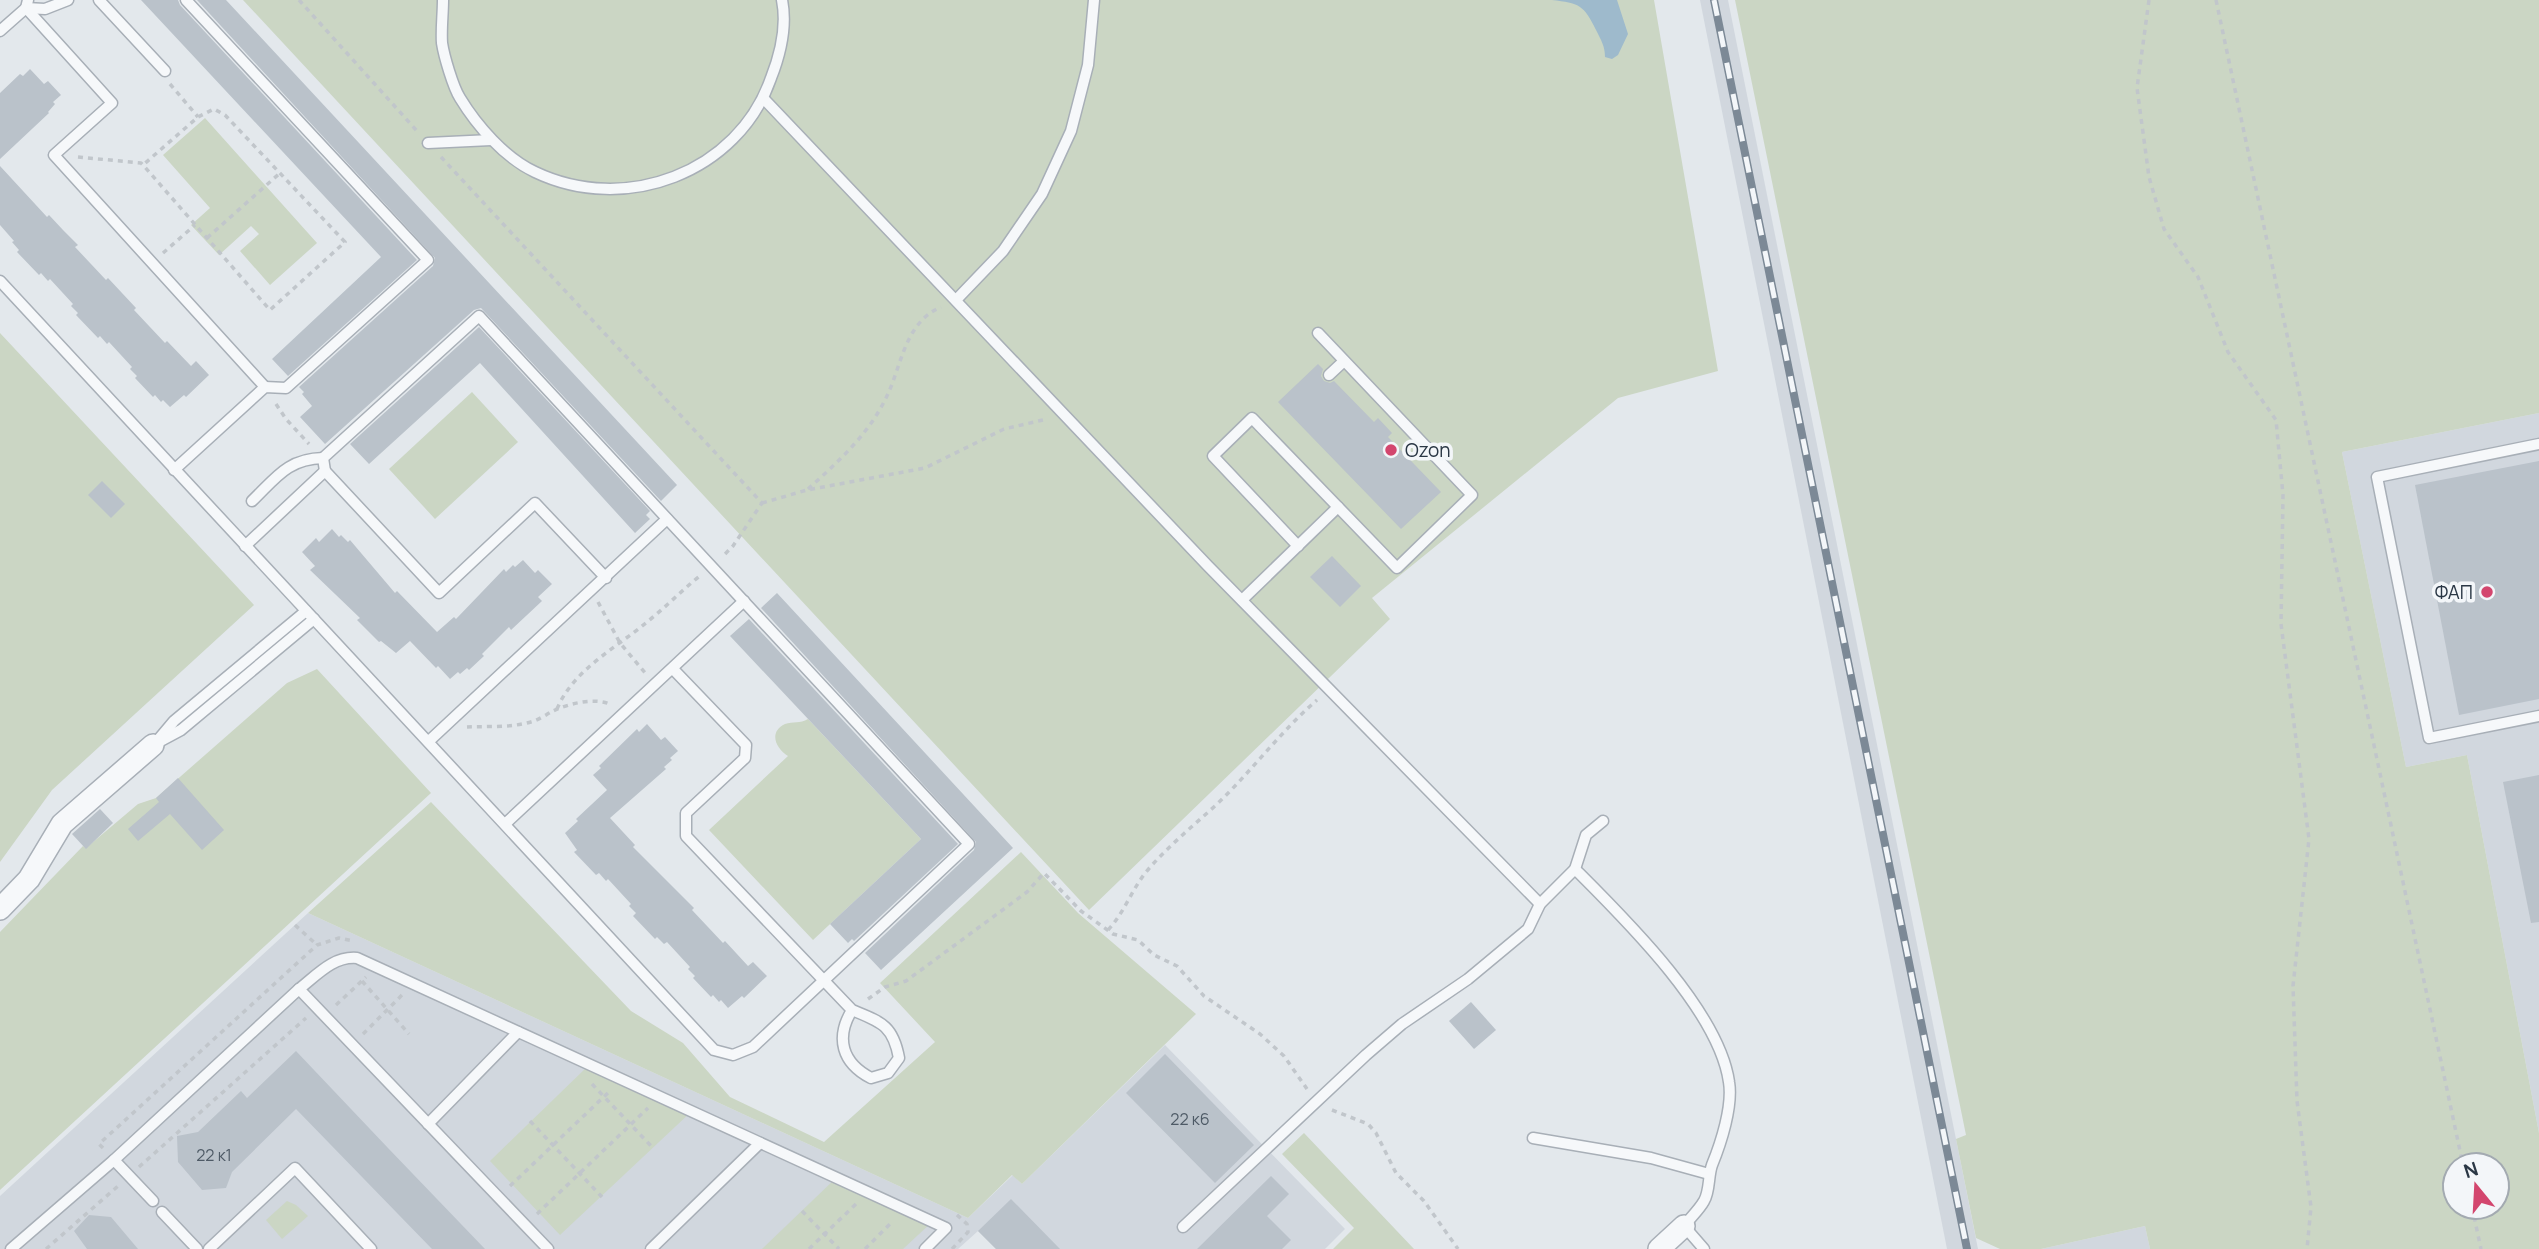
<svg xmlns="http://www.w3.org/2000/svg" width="2539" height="1249" font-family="Manrope,sans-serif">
  <rect width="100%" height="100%" fill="#e3e8ec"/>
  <!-- built -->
  <g fill="#d1d7de">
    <polygon points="1700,0 1728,0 1978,1249 1947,1249"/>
    <polygon points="2539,413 2539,1133 2467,755 2406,767 2342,452"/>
    <polygon points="308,913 968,1218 1013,1175 1022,1184 1165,1045 1345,1229 1325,1249 996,1249 978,1231 958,1249 0,1249 0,1196"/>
    <polygon points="2145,1226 2150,1249 2041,1249"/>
  </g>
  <!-- green -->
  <g fill="#cbd6c4" fill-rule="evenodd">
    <polygon points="243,0 1654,0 1718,371 1618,398 1372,598 1390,619 1089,910"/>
    <path d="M 1735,0 L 2539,0 L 2539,413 L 2342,452 L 2406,767 L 2467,755 L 2539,1133 L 2539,1249 L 2150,1249 L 2145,1226 L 2041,1249 L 2000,1249 L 1976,1238 L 1956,1139 L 1966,1135 ZM 2455,1165 L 2497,1165 L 2497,1207 L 2455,1207 Z"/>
    <polygon points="205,118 317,243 270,285 240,251 259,234 251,226 219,255 191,225 210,208 163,155"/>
    <polygon points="0,333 254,605 52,790 0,862"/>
    <polygon points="472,392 518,442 435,519 389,469"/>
    <polygon points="317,669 431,793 0,1190 0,932 83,846 86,848 138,804 156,798 287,683"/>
    <path d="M 808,719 L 921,839 L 813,940 L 709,830 L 788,756 C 776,749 768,732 785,724 C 793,721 800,724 808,719 Z"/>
    <polygon points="431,802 631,1011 683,1043 730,1097 824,1142 935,1042 880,983 1021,852 1078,913 1196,1014 1022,1184 1012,1175 968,1218 308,913"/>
    <polygon points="589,1065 692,1111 560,1235 490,1161"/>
    <polygon points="1304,1133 1414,1249 1333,1249 1354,1228 1282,1154"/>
    <polygon points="836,1178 932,1222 903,1249 762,1249"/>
    <polygon points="287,1201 296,1205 308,1216 282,1239 266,1220"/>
  </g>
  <!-- water -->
  <path fill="#9ebacc" d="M 1552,0 L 1617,0 L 1628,34 L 1618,55 L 1612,59 L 1605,57 C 1605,46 1601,40 1596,30 C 1584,5 1579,3 1552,0 Z"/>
  <!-- building -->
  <g fill="#bac2ca">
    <polygon points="141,0 178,0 180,5 417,260 288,376 272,359 381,257"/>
    <polygon points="197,0 226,0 677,485 661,501 481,308 474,310 325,444 300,417 312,406 302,394 304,392 299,387 433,266 435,258"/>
    <polygon points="30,69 44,84 48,81 61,95 53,102 55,104 48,112 49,113 0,159 0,93 20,74 23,76"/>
    <polygon points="0,166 47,217 49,215 63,230 78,245 75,247 106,280 108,278 136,308 134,310 165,343 167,341 191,366 196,361 209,375 186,397 184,395 170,407 163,400 161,402 155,395 153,397 135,378 137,376 130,369 132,367 109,342 107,344 100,336 98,338 76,315 78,313 71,306 73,304 50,279 48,281 41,273 39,275 17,252 19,250 12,242 14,241 0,225"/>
    <polygon points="479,327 650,511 646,515 650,519 635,533 480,363 369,464 350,444"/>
    <polygon points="1318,364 1323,369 1321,376 1324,381 1330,383 1334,381 1374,422 1378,418 1392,433 1388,437 1441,492 1401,529 1278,402"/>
    <polygon points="2539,461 2539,699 2459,715 2415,485"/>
    <polygon points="102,481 125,504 111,518 88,495"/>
    <polygon points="332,529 339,537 341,535 348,542 350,540 395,593 397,591 437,632 454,617 456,619 504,569 506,572 513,565 515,567 523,560 535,573 538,570 552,584 538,597 542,601 511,630 509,627 482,654 484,656 469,670 467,668 460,674 458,672 450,679 438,666 436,668 410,641 396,653 381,641 379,642 357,620 360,618 310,570 315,566 302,552 316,538 319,542"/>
    <polygon points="1332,556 1361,586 1340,607 1310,577"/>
    <polygon points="777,593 1013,848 881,970 865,953 974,850 976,842 761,608"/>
    <polygon points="749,619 958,844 854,941 852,939 848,943 830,924 921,839 730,636"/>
    <polygon points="647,724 661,740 665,737 678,751 670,758 672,760 664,767 666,769 610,818 635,845 633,847 694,908 692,910 723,943 725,941 748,966 753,962 767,976 744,998 742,996 728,1008 721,1000 719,1002 713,995 711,997 693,978 695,976 688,969 690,967 667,942 664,944 657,937 655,939 633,916 636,913 629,906 631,904 608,879 606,881 599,873 596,875 574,852 577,850 565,833 578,821 576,819 607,790 593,775 601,768 599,766 637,729 639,732"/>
    <polygon points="2539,775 2539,922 2531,923 2503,782"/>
    <polygon points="178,778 224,830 202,850 170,814 138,841 128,829 159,802 156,798"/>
    <polygon points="100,809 113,823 86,849 72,834"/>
    <polygon points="1471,1002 1496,1030 1474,1049 1449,1021"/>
    <polygon points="296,1051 388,1148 485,1249 432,1249 296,1109 232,1172 226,1188 202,1190 178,1162 177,1136 198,1132 241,1091 247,1098"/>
    <polygon points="1165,1054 1254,1145 1215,1183 1126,1093"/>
    <polygon points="1271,1176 1289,1194 1267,1216 1291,1240 1282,1249 1197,1249"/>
    <polygon points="1011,1199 1060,1249 996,1249 978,1231"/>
    <polygon points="89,1215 111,1217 138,1249 87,1249 74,1231"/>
  </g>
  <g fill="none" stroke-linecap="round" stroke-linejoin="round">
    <!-- lane casing -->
    <g stroke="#a8afb7" stroke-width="13">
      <g id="lane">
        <polyline points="99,0 165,71"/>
        <path d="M 443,0 C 443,14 441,29 442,43 C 444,56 453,87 460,98 C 477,126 505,158 535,172 C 625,215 738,173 771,78 C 780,55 787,25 782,0"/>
        <polyline points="26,8 112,103 54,155 265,387"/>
        <polyline points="26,8 45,9 68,0"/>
        <polyline points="0,31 26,8 28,0"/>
        <polyline points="764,99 1208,566 1540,904"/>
        <polyline points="428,143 491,140"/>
        <polyline points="0,281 714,1050 733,1055 753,1047 969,844 479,316 323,458 325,471"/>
        <polyline points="956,300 1003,251 1042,194 1071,131 1088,65 1094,0"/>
        <polyline points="1329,375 1344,361"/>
        <polyline points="2539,444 2377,477 2429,738 2539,716"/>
        <polyline points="174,470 265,387 286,388 428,260 186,0"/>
        <path d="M 252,501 C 276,478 287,459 323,458"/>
        <polyline points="245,546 325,471 439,593 535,503 606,578"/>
        <polyline points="1298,546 1213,456 1252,418 1397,568 1472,495 1318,333"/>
        <polyline points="1242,600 1338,507"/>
        <path d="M 673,669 L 746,745 L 745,758 L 686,813 L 686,836 L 852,1010 C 881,1022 893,1025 899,1058 L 888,1073 L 871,1078 C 842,1063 835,1038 852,1010"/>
        <polyline points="158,740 174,721 306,611"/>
        <polyline points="429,741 667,519"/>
        <polyline points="153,745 181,730 314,619"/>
        <polyline points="505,824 744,601"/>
        <path d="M 1575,869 C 1625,919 1719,1011 1729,1082 C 1733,1106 1721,1143 1712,1165 C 1708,1176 1710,1191 1704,1201 C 1699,1210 1690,1218 1684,1226 L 1704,1249"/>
        <path d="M 299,989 C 317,975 333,956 357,958 L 946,1228 L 925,1249"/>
        <polyline points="428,1124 518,1032"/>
        <polyline points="1533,1138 1651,1158 1709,1174"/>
        <polyline points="114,1160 299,989 548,1249"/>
        <polyline points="162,1212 197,1249"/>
        <polyline points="1183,1227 1366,1055 1402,1024 1468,979 1528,929 1540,904 1575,869 1586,835 1603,821"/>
        <polyline points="11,1249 114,1160 153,1201"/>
        <polyline points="209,1249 295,1168 371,1249"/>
        <polyline points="651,1249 760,1143"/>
      </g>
    </g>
    <!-- street casing -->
    <g stroke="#a8afb7" stroke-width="24">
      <g id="street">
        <polyline points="0,909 29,879 62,824 153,745"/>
        <polyline points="1659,1249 1684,1226"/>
      </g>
    </g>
    <!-- path -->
    <g stroke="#c1c6cb" stroke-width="3.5" stroke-dasharray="5 5" stroke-linecap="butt">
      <polyline points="299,0 417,131"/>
      <polyline points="2149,0 2137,88 2149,177 2164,229 2198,277 2228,352 2276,420 2283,495 2281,624 2309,839 2293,986 2297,1101 2311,1207 2307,1249"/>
      <polyline points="2216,0 2463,1165"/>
      <polyline points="170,84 198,117"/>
      <polyline points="78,157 141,163 143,165 270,310 345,242 225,115 214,109 198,117 143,165"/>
      <polyline points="441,157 762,503 733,546 723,556"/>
      <polyline points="207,238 280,173"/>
      <polyline points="163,253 195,225"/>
      <polyline points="276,404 286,419 309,444"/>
      <path d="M 808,489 C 838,462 868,435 886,398 C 902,366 904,323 941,307"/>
      <polyline points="762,503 807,490 925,468 1004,429 1047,419"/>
      <polyline points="598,602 620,643 646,674"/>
      <path d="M 557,709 C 573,670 616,648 647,622 C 666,607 682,590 701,575"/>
      <path d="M 467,727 C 489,726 513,728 534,721 C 540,719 547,714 553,711 C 570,703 596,697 612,705"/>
      <polyline points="295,925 317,945"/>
      <path d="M 1108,930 C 1124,913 1131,891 1146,872 C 1167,847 1192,827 1216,805 C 1251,772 1280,732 1317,700"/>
      <polyline points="362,981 409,1034"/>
      <polyline points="868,999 885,987 906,981 1027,892 1044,873 1081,911 1113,934 1138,940 1154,955 1177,966 1204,996 1260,1034 1284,1056 1307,1089"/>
      <polyline points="336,1005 366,977"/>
      <polyline points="363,1034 402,995"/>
      <polyline points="592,1084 653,1148"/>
      <polyline points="1332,1110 1368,1124 1376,1133 1396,1173 1424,1201 1458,1249"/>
      <polyline points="530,1121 602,1197"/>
      <polyline points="103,1148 99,1144 317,945 339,938 353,941"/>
      <polyline points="139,1167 306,1018"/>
      <polyline points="510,1186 611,1090"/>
      <polyline points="2472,1207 2481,1249"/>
      <polyline points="802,1211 839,1249"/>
      <polyline points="537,1214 648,1108"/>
      <polyline points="46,1249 118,1186"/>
      <polyline points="809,1249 856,1204"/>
      <polyline points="865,1249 893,1221"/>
      <polyline points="952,1249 968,1232 967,1224 956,1214"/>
    </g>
    <!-- lane -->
    <use href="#lane" stroke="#f6f8fa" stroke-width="10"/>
    <!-- street -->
    <use href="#street" stroke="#f6f8fa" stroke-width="21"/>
    <!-- rail casing -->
    <g stroke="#7c8996" stroke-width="8">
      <polyline id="rail" points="1714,0 1967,1249"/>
    </g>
    <!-- rail -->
    <use href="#rail" stroke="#f3f6f9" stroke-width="5" stroke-dasharray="16" stroke-linecap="butt"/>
  </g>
  <!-- markers -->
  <g fill="#d3466e" stroke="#f3f6f9" stroke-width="2.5">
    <circle cx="1391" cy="450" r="7"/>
    <circle cx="2487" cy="592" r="7"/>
  </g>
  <g text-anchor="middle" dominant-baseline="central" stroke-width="7" stroke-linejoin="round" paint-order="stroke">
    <!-- number labels -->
    <g font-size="16" fill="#4e5a66">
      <text x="1190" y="1119">22 к6</text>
      <text x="214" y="1155">22 к1</text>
    </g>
    <!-- poi labels -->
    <g font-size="19" fill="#2a3745" stroke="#f3f6f9" text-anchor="start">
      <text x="1405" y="450">Ozon</text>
      <text x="2473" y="592" text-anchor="end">ФАП</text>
    </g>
  </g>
  <!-- north arrow -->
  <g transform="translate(2476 1186) rotate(342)"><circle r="33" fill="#f3f6f9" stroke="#a3aab1" stroke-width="2"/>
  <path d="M0-5L12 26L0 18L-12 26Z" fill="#d3466e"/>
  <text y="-10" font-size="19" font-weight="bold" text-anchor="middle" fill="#2a3745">N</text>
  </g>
</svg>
